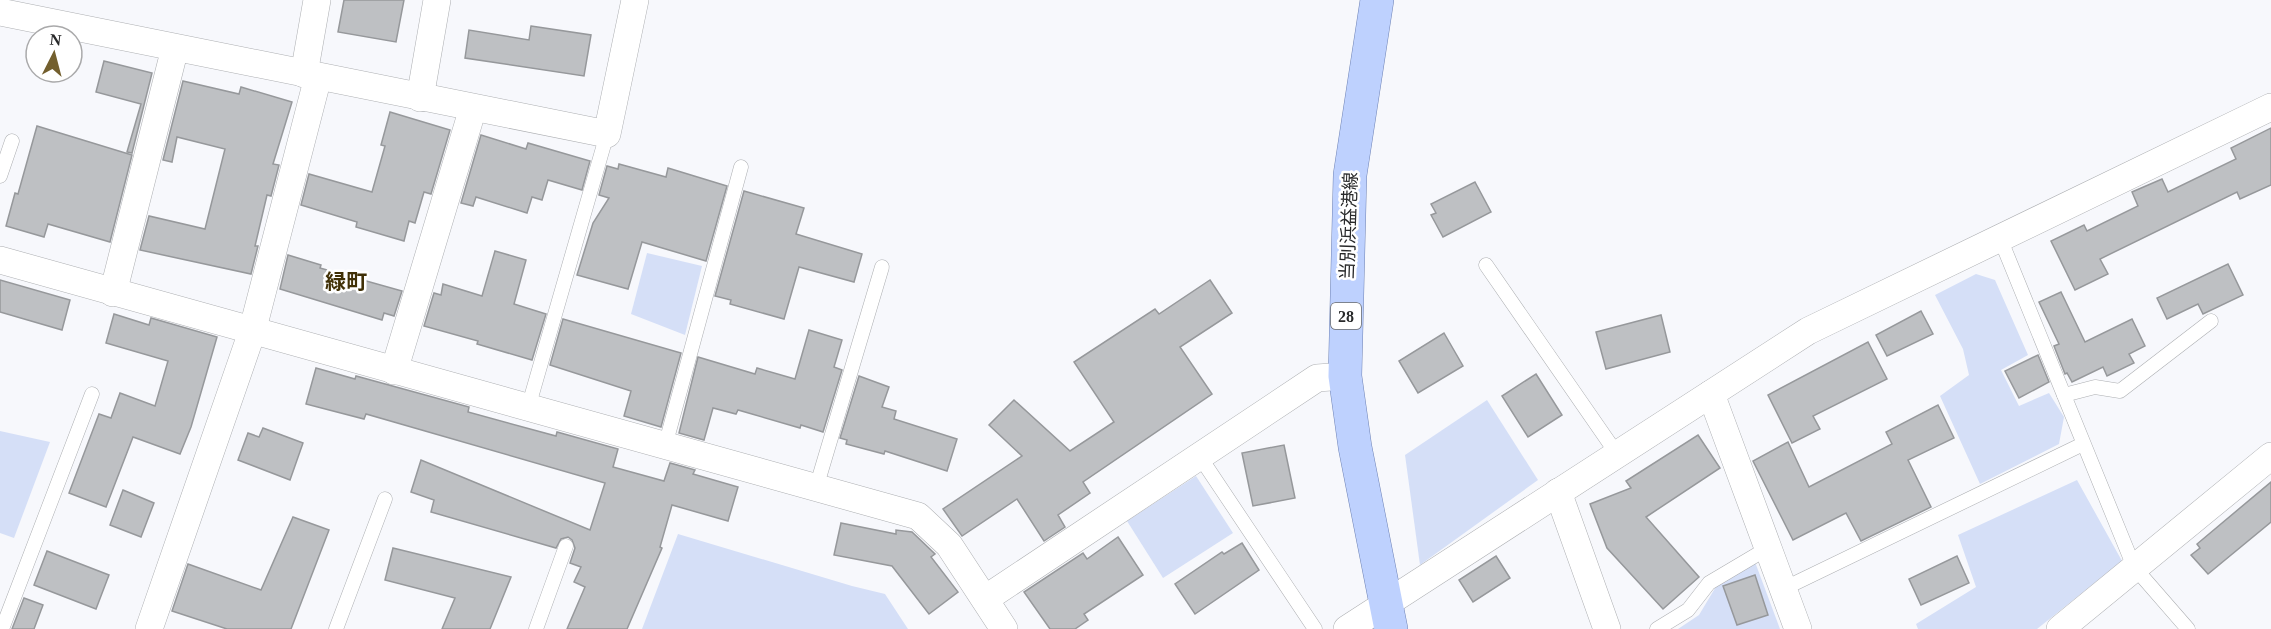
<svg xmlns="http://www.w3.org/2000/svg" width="2271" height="629" font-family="'Times New Roman','Noto Sans JP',serif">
  <rect width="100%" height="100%" fill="#f7f8fc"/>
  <!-- green -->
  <g fill="#d5dff7">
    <polygon points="647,253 702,266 685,335 631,314"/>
    <polygon points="1976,274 1995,280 2028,355 2001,370 2019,406 2049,393 2064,417 2059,444 1980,484 1940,396 1969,375 1963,349 1935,295"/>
    <polygon points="1487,400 1538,480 1420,565 1405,455"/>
    <polygon points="0,431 50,442 14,538 0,533"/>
    <polygon points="1196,476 1233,533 1163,578 1127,521"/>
    <polygon points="2077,480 2122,561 2037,629 1918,629 1916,624 1976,587 1958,535"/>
    <polygon points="678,534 852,586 885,594 908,629 642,629"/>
    <polygon points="1755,562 1780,629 1678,629 1699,615 1717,585"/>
  </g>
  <!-- building -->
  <g fill="#bec0c3" stroke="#96989b" stroke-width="1.5">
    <polygon points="344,0 404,0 396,42 338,32"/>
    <polygon points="531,26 591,35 584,76 465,58 469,30 529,40"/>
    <polygon points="104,61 152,73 132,153 127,152 141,104 96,92"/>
    <polygon points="183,81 239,94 241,87 292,102 273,164 279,165 271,196 267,195 255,246 258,246 251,274 140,250 149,216 205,229 225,149 177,137 172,162 163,160"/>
    <polygon points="390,112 450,130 431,194 424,192 415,223 409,221 404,241 356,227 357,222 301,205 309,174 372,192 385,146 381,145"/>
    <polygon points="37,126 132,155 110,242 48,224 44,237 6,226 15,193 18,194"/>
    <polygon points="2271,128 2271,185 2240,199 2237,192 2100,259 2108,274 2075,290 2051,241 2084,225 2087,231 2138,206 2132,192 2162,179 2168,192 2236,159 2231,148"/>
    <polygon points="481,135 526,149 528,143 590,161 582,190 548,180 542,200 532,197 527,213 476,197 473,206 461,203"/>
    <polygon points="619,164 666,177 668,168 727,186 706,261 642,242 628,289 577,275 593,223 609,198 599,195 607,166 618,169"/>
    <polygon points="1475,182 1491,212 1443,237 1431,215 1436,213 1431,204"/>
    <polygon points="744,191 804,208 796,234 862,254 854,282 799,267 784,319 730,304 731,300 715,296"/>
    <polygon points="495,251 526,260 514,304 546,314 532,360 477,344 478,341 424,326 434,293 441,295 443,284 482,296"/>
    <polygon points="288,255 321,265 320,268 402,291 394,316 384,313 382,320 280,289"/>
    <polygon points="2228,264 2243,295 2203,314 2198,304 2167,319 2157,298"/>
    <polygon points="0,280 70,300 62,330 0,312"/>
    <polygon points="1210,280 1232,313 1180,347 1212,394 1083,482 1090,493 1058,515 1065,527 1044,541 1017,499 962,536 943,509 1022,456 989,425 1014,400 1070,451 1114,422 1074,362 1155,309 1159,314"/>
    <polygon points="2061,292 2085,342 2132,319 2145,346 2129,354 2134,363 2107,376 2103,367 2072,382 2067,373 2065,374 2054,346 2059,344 2039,302"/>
    <polygon points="1921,311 1933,334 1887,356 1876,335"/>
    <polygon points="114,314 149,325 151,318 217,337 191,427 180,454 133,437 106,507 69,493 99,414 111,418 120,393 155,406 168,361 106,343"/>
    <polygon points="1661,315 1670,352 1606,369 1596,332"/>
    <polygon points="563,319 681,353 661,427 624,416 631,391 550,365"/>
    <polygon points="809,330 842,340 834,367 842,370 823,432 801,425 800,428 738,410 736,414 713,408 704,440 679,433 698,357 755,374 757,368 795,379"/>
    <polygon points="1444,333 1463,366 1418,393 1399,361"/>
    <polygon points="1868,342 1887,379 1813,416 1820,429 1792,443 1768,395"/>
    <polygon points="2038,355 2049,382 2019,398 2005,371"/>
    <polygon points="316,368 355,379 356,376 469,407 468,412 556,436 557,432 618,449 613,467 664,481 670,463 695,470 693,474 738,487 728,521 672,505 660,547 662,548 627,629 567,629 585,587 574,582 581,567 570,563 575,548 572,540 568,537 561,539 556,548 431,512 434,500 411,492 421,460 590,530 605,483 366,414 364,419 306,404"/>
    <polygon points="1536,374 1562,415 1528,437 1502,396"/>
    <polygon points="859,376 889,387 882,407 896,411 894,419 957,439 947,471 885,451 884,454 846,444 847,440 840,438"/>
    <polygon points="1938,405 1954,438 1908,460 1931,507 1861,541 1846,513 1793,540 1753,461 1788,442 1809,487 1892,444 1886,432"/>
    <polygon points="263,428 303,443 290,480 238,460 248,433 259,437"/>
    <polygon points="1698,435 1720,468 1646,517 1699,577 1663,609 1607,548 1590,504 1631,488 1626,481"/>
    <polygon points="1284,445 1295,498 1253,506 1242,453"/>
    <polygon points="2271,482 2271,522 2208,574 2191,555 2200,548 2197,544"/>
    <polygon points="123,490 154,503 141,537 110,525"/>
    <polygon points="293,517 329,530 291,629 227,629 172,611 188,564 261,590"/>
    <polygon points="841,523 896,534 896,530 912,532 935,554 931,557 958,592 929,614 892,566 834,555"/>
    <polygon points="1118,537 1143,575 1084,614 1088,620 1075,629 1050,629 1024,592 1083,553 1087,559"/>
    <polygon points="1242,543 1259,570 1195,614 1175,584 1222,552 1224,554"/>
    <polygon points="393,548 511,577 490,629 442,629 455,598 385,580"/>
    <polygon points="47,551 109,575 96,609 34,585"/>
    <polygon points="1496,556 1510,578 1473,602 1459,580"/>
    <polygon points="1957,556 1969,583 1921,605 1909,579"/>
    <polygon points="1755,575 1768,615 1737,625 1723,586"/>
    <polygon points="24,598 43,605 34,629 12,629"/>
  </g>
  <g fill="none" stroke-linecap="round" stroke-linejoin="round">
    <!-- service casing -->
    <g stroke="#adafb2" stroke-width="15">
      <g id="service">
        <polyline points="0,176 12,141"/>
        <polyline points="2000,238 2134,567 2188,629"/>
        <polyline points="1486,265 1617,454"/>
        <polyline points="2064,395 2095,387 2120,391 2211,321"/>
        <polyline points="528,408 607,134"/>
        <polyline points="665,446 741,167"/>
        <polyline points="1200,457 1315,629"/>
        <polyline points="816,488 882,267"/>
        <polyline points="1783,589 2083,444"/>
        <polyline points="2,629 92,394"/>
        <polyline points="336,629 385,499"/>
        <polyline points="536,629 566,546"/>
        <polyline points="1657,629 1688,610 1709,583 1768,548"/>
      </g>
    </g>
    <!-- minor casing -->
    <g stroke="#adafb2" stroke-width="28">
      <g id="minor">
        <polyline points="0,12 607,134 635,0"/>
        <polyline points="304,74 317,0"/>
        <polyline points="420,98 437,0"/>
        <polyline points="0,260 918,516 949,545 1004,629"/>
        <polyline points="113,293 175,48"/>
        <polyline points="394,371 473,108"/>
        <polyline points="1711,394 1798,629"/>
        <polyline points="1558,492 1607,629"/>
        <polyline points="985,599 1317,378 1345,376"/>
        <polyline points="149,629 252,332 318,77"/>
        <polyline points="1347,629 1808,331 2271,107"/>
        <polyline points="2060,629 2271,456"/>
      </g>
    </g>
    <!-- primary casing -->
    <g stroke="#6e82b4" stroke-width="34">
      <polyline id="primary" points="1377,0 1350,175 1345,376 1355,447 1391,629"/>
    </g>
    <!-- service -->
    <use href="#service" stroke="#fff" stroke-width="14"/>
    <!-- minor -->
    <use href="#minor" stroke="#fff" stroke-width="27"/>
    <!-- primary -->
    <use href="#primary" stroke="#bed1fe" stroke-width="33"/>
  </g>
  <g text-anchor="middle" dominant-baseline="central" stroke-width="5" stroke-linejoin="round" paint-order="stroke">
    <!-- shield labels -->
    <rect fill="#fff" stroke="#68696a" stroke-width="1.5" x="1331" y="303" width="30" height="26" rx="4.5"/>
    <g font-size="16" font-weight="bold" fill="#28292a">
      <text x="1346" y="316">28</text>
    </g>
    <!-- street labels -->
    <g font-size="18" fill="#28292a" stroke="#fff">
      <text transform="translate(1349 226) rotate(-88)">当別浜益港線</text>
    </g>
    <!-- quarter labels -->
    <g font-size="21" font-weight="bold" fill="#403006" stroke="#fff">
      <text x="346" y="282">緑町</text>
    </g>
  </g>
  <!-- north arrow -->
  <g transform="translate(54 54) rotate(6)"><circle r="28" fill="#ffffff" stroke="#a9a9aa" stroke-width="1.5"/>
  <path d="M0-4.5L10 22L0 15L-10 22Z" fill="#735f2e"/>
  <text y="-9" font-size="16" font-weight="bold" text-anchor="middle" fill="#28292a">N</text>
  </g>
</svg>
